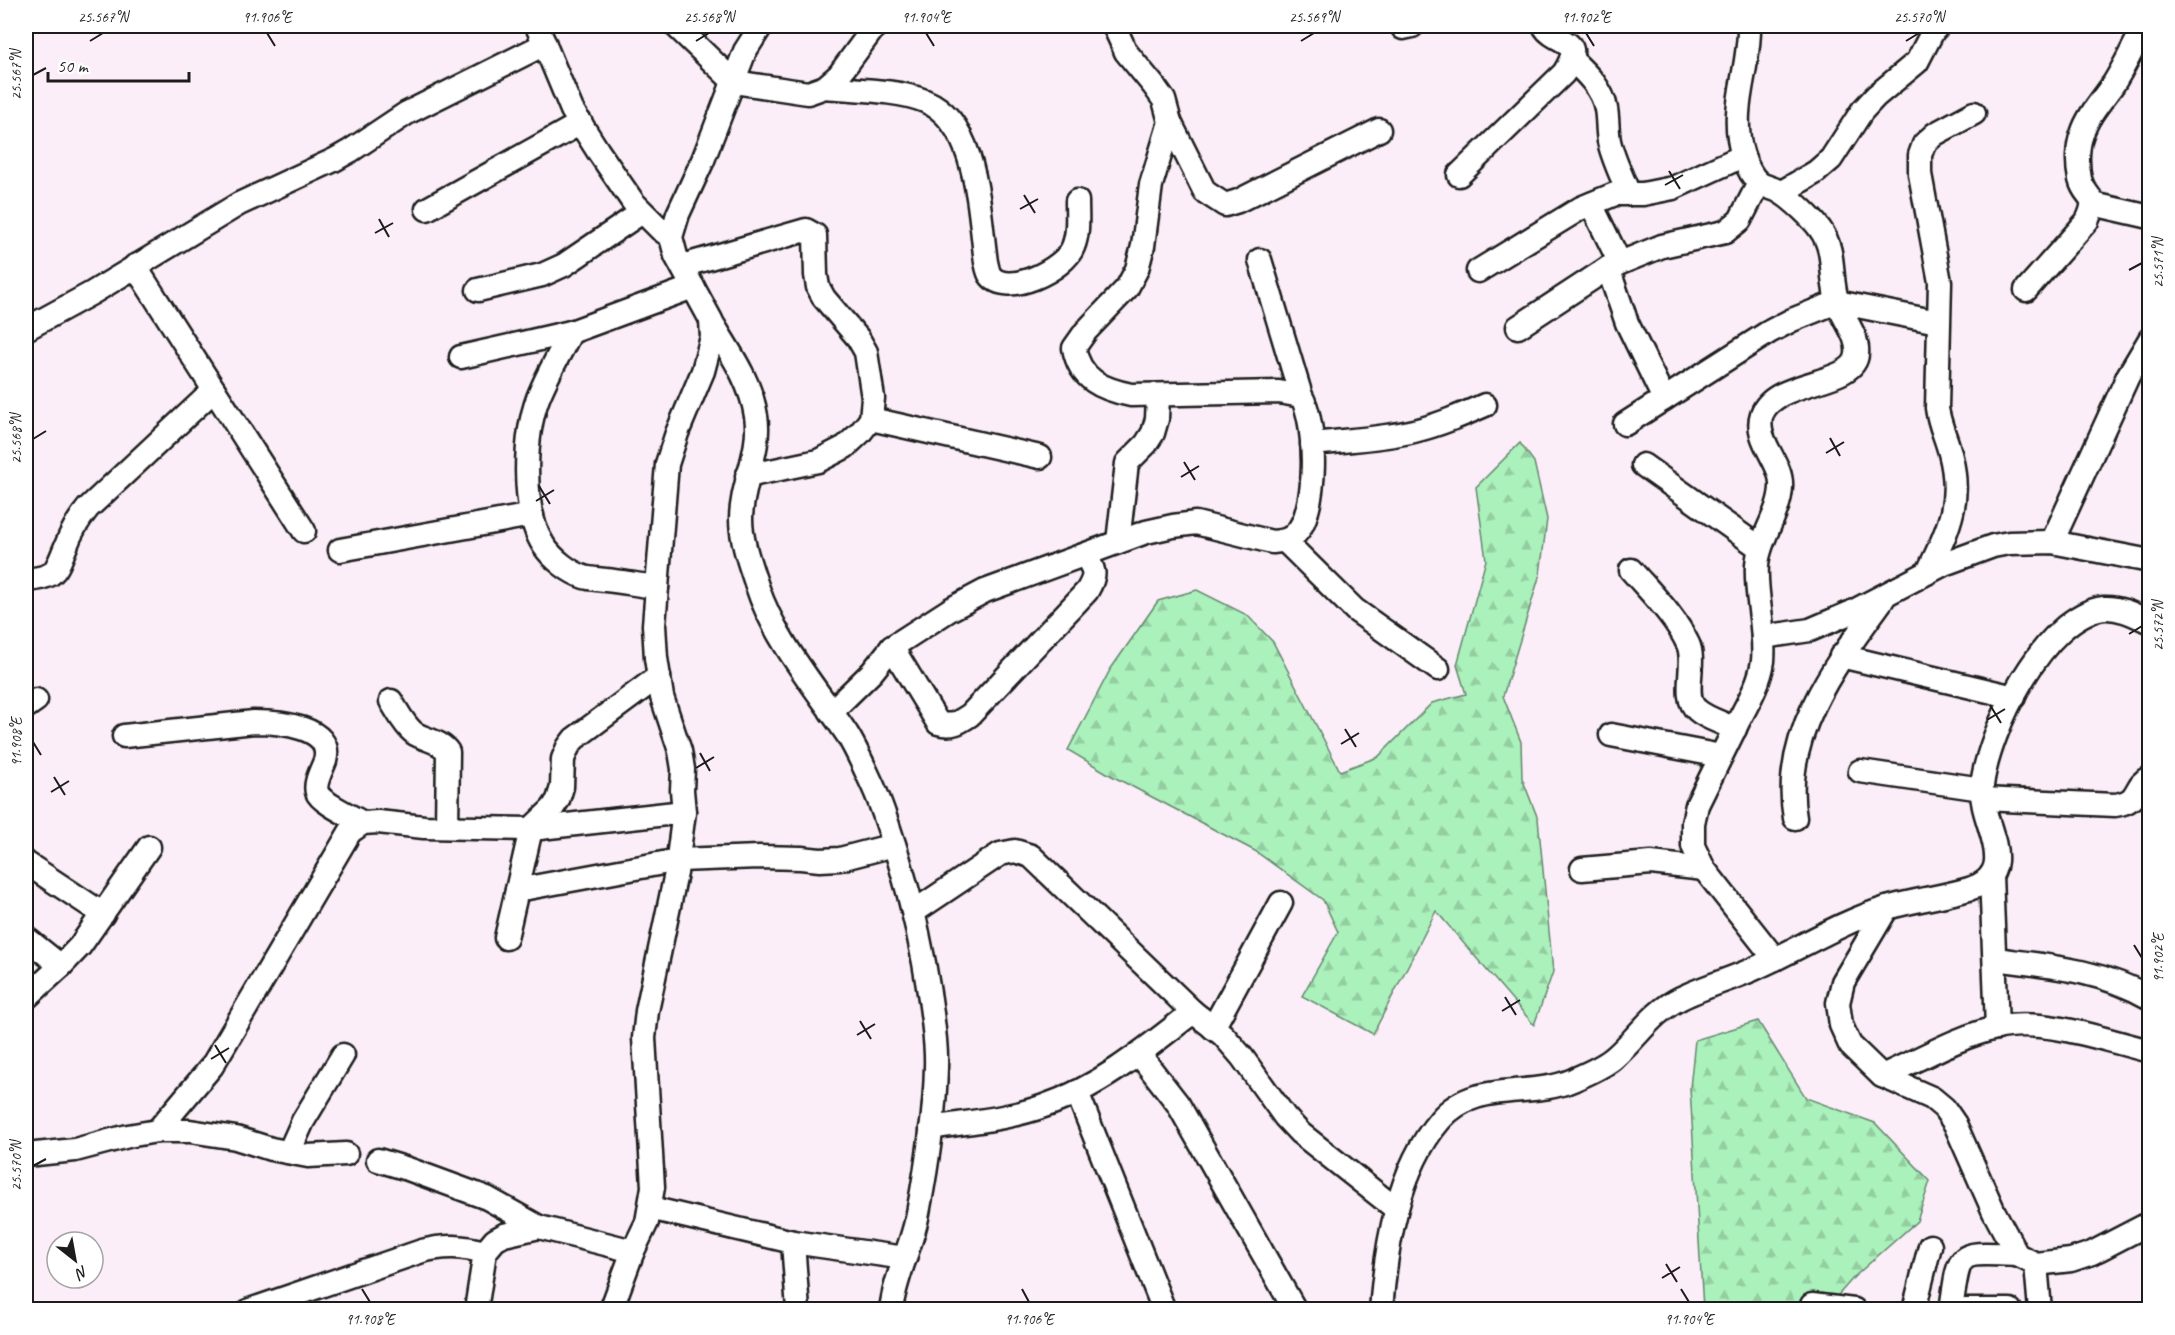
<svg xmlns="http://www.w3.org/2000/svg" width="2175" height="1335" font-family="Caveat,sans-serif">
  <defs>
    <pattern id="forest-firs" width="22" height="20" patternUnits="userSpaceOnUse" patternTransform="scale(1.5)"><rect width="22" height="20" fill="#abf1bc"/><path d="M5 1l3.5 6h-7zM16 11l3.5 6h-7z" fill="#93cea1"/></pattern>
  </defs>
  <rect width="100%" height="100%" fill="#fbeef9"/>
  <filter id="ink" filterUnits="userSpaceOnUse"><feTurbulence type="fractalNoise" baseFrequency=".0167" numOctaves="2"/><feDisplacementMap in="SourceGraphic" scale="12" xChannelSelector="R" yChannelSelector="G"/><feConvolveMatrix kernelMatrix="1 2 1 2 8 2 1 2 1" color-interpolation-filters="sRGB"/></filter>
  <g filter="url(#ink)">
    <!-- forest -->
    <g fill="url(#forest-firs)" stroke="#64866c" stroke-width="1.5">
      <polygon points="1520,443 1534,462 1547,519 1540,574 1503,696 1521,742 1522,778 1538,819 1553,972 1534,1025 1436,911 1373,1034 1302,996 1338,932 1323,900 1255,851 1112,776 1068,750 1110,670 1158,601 1197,590 1247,615 1273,642 1340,771 1378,757 1432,703 1466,694 1457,665 1486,560 1476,487"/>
      <polygon points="1758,1021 1806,1098 1875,1123 1930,1181 1917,1221 1854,1277 1826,1309 1703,1309 1690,1088 1695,1040"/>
    </g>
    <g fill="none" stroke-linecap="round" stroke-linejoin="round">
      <!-- minor casing -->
      <g stroke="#1c1c1c" stroke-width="27">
        <g id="minor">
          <polyline points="537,26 572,110 598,151 633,202 660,229 671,237"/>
          <polyline points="676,26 734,82 808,93 825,87 839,75 875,26"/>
          <path d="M 1749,26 C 1750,71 1728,109 1743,156 C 1746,164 1752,177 1759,183 C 1765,187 1774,188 1780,192 C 1791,198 1813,219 1820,229 C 1837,252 1829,279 1838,303 C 1843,319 1859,336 1857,354 C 1855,386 1775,379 1762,414 C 1753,440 1783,462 1781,487 C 1780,514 1759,538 1757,565 C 1755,597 1766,629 1763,661 C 1760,682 1749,701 1739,720 C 1725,748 1711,777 1697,805 L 1693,823 L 1693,846 L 1704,869 L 1775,959"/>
          <polyline points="1403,28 1412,26"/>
          <path d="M 1572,60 C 1586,73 1603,89 1606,109 C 1608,120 1607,130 1609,141 C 1613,159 1622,177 1629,194"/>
          <path d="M 825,87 C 855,90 898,90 925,101 C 978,122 979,213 986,262 C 987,266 988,272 990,275 C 1006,298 1065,269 1073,247 C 1079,233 1077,216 1077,201"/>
          <polyline points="1170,122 1205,192 1225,205 1238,201 1379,130"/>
          <path d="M 1459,175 L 1564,73 C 1587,36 1556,46 1544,26"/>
          <polyline points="1782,192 1816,172 1831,159 1862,111 1876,96 1917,62 1933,31 1938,26"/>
          <polyline points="1591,204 1620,263"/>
          <polyline points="2093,204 2150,217"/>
          <polyline points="427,209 581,123"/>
          <polyline points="1260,260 1301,396"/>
          <polyline points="135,266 304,531"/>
          <polyline points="682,266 806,230 815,235 816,275 818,287 824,298 858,338 866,352 873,398 871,419 860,433 845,447 818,461 747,476"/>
          <polyline points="1608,268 1627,323 1664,399"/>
          <polyline points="1478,271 1581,208 1615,194 1643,194 1673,188 1743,156"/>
          <polyline points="478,290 542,275 564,265 642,212"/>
          <path d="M 2026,290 L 2087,221 C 2100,193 2085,200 2080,179 C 2077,165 2077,147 2082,134 C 2088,115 2103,99 2114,83 C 2125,65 2135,45 2144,26"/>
          <path d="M 711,321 C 729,351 751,381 756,416 C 762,450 741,485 741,519 C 741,541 750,565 757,586 C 774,639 816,688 847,734 C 857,750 865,769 873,786 C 884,810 891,835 899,860 C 913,906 923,951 930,999 C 933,1021 937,1044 936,1067 C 935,1115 927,1166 918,1213 C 912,1246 895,1276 891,1310"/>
          <polyline points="1518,327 1608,268 1662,246 1725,232 1740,220 1759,183"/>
          <polyline points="26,329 92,293 239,204 334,160 350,151 407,113 545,44"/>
          <path d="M 571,332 C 560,353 547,375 538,398 C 524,436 521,511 544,546 C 553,559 569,572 584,577 C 590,579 599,579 606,580 C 623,582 640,585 657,587"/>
          <polyline points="461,357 571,332 693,287"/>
          <polyline points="871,419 1040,457"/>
          <polyline points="1625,424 1769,332 1792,320 1837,302 1938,322"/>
          <path d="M 1312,444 C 1346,440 1381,439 1414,431 C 1439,425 1462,415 1485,405"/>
          <polyline points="1643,465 1760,548"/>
          <polyline points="1285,541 1355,610 1438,669"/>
          <polyline points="1118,542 1127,463 1146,444 1153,433 1157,419 1158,396"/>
          <polyline points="2052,542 2128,376 2150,339"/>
          <polyline points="340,550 532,515"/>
          <path d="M 1631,570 C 1651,593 1675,616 1688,644 C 1697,663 1681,697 1697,710 C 1707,719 1724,723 1735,729"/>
          <path d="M 1928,572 C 1948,529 1963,502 1950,453 C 1946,437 1939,424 1937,408 L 1940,282 L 1920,174 L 1920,155 L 1924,144 L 1935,134 L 1974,113"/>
          <path d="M 26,580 C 57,577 55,572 66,546 C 71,532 79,519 88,508 L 214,390"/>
          <polyline points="1763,637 1810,630 1852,612 1944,564 1993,546 2009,543 2052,542 2150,561"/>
          <path d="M 892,647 L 938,723 C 952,727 958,723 970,715 L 1087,591 C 1097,574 1095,571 1085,555"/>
          <polyline points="1841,656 2014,697"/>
          <path d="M 391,701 C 398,712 404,725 414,733 C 425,740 441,741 448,752 L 447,827"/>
          <polyline points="26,707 36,700"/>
          <path d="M 831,712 L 872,672 L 892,647 L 951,609 L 985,591 L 1146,532 L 1173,526 L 1196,523 L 1272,542 C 1281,541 1287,541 1294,535 C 1319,514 1317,421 1301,396 L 1279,392 L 1131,395 C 1102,389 1080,380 1074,348 L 1086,331 L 1127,288 L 1137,269 L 1143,246 L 1151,185 L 1170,122 L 1164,100 L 1154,86 L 1126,52 L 1114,26"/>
          <polyline points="1611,735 1721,756"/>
          <path d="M 124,736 L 254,722 C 277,722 335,726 325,761 C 322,769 314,783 317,792 C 320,802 353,817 363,823"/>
          <polyline points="1860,771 1982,789"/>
          <path d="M 1983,799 L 2115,805 C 2142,801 2132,786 2150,777"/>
          <path d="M 1795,818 C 1780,735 1837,662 1883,599"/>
          <polyline points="26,863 103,914"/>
          <polyline points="1582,869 1651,863 1704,869"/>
          <polyline points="1991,875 1997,1028"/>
          <polyline points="517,890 679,860 759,857 801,858 820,860 840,859 894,845"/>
          <polyline points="1887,908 1843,982 1838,1003 1841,1025 1850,1045 1882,1076 1932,1098 1944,1108 1955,1124 1994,1212 2017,1255 2036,1264 2071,1260 2092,1253 2150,1223"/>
          <polyline points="915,911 1000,854 1015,851 1031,856 1193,1012 1223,1035 1242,1057 1285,1117 1300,1133 1396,1209"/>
          <polyline points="26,938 61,966"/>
          <polyline points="506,938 531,829 552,809 558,800 562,787 563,759 568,747 574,739 659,676"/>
          <path d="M 1995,959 C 2048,966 2102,970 2150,998"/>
          <polyline points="26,998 61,966 80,946 149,847"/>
          <polyline points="1213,1028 1281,903"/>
          <polyline points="1139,1054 1178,1104 1295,1310"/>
          <path d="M 1882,1076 C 1919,1060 1957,1037 1996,1028 C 2043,1017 2104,1040 2150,1051"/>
          <polyline points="1077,1092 1164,1310"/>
          <path d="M 931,1128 C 968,1122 1008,1119 1044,1106 C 1100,1087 1147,1048 1193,1012"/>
          <polyline points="157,1131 212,1066 350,832 363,823 378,822 424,827 531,829 684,812"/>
          <polyline points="289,1152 303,1121 343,1055"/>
          <polyline points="26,1155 75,1150 128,1136 157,1131 190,1131 236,1138 271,1149 308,1156 346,1154"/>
          <polyline points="378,1160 408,1169 487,1198 539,1227"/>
          <polyline points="650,1208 793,1242 905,1258"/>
          <polyline points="793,1242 798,1310"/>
          <polyline points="2036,1264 2040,1310"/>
          <polyline points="1812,1305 1854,1310"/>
          <path d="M 250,1310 L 422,1251 C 445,1245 462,1246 485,1252"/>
          <polyline points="476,1310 485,1252 495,1240 504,1235 539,1227 633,1251"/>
          <polyline points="611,1310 633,1251 647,1222 653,1187 644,1038 647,1011 676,873 684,812 682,790 683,769 680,751 662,697 656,658 654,625 667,464 677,433 703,371 712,337 711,320 676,256 671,237 678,214 703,160 745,51 761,26"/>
          <path d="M 1381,1310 C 1386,1246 1398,1169 1440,1120 C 1475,1079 1530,1099 1573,1080 C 1586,1074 1604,1067 1615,1057 C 1638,1037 1652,1012 1681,998 C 1705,986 1733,979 1758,967 C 1800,948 1843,921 1887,908 C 1914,900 1942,897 1969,889 C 1982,885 1995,877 1996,861 C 1998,838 1980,812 1982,786 C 1988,732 2044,615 2104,608 C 2120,607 2135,615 2150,622"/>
          <polyline points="1914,1310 1930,1246"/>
          <path d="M 1951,1310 C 1960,1248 1956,1253 2017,1255"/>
          <polyline points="1965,1310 2010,1310"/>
        </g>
      </g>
      <!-- minor -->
      <use href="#minor" stroke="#fff" stroke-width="22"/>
    </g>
  </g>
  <!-- ticks -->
  <path fill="none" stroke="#1c1c1c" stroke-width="2" d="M 267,33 L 275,46M 926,33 L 934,46M 1586,33 L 1594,46M 90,41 L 103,33M 696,41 L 709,33M 1301,41 L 1314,33M 1906,41 L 1919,33M 33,75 L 46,68M 1669,171 L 1680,189M 1665,185 L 1683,175M 1024,195 L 1035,213M 1020,209 L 1038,199M 379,219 L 389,237M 375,233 L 393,223M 2129,270 L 2142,263M 1830,438 L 1840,456M 33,439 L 46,431M 1826,453 L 1844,442M 1184,462 L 1195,480M 1181,477 L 1199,466M 539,486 L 550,504M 536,501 L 554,490M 2129,634 L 2142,626M 1990,705 L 2001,723M 1987,720 L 2005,709M 1345,729 L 1356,747M 33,742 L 41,755M 1341,744 L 1359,733M 700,753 L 710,771M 696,768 L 714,757M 54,777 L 65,795M 51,792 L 69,781M 2134,945 L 2142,958M 1505,997 L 1516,1015M 1502,1011 L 1520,1000M 860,1021 L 871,1039M 857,1035 L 875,1024M 215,1045 L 226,1063M 211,1059 L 229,1048M 33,1166 L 46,1159M 1666,1264 L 1677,1282M 1662,1278 L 1680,1267M 362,1289 L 370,1302M 1022,1289 L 1029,1302M 1681,1289 L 1689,1302"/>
  <!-- margin -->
  <rect width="2175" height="1335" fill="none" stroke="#fff" stroke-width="66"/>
  <!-- north arrow -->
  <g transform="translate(75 1260) rotate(149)"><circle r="28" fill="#ffffff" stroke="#a4a4a4" stroke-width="1.5"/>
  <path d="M0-4.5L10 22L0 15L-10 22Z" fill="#1c1c1c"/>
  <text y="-9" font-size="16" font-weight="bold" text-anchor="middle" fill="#1c1c1c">N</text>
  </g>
  <!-- scale -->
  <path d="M48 72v9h141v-9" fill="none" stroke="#1c1c1c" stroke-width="3"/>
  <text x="57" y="72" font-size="18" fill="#1c1c1c" stroke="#ffffff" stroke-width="4.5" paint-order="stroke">50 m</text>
  <rect x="33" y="33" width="2109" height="1269" fill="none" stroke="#1c1c1c" stroke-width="2"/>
  <g font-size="15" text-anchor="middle" fill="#1c1c1c">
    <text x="103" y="22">25.567°N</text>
    <text x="267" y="22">91.906°E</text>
    <text x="709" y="22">25.568°N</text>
    <text x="926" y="22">91.904°E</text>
    <text x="1314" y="22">25.569°N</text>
    <text x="1586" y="22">91.902°E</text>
    <text x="1919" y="22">25.570°N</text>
    <text transform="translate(16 75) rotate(-90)" y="5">25.567°N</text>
    <text transform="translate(2158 263) rotate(-90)" y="5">25.571°N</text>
    <text transform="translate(16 439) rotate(-90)" y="5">25.568°N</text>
    <text transform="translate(2158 626) rotate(-90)" y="5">25.572°N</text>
    <text transform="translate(16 742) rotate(-90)" y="5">91.908°E</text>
    <text transform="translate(2158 958) rotate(-90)" y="5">91.902°E</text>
    <text transform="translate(16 1166) rotate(-90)" y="5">25.570°N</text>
    <text x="370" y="1324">91.908°E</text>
    <text x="1029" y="1324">91.906°E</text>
    <text x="1689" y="1324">91.904°E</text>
  </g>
</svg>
